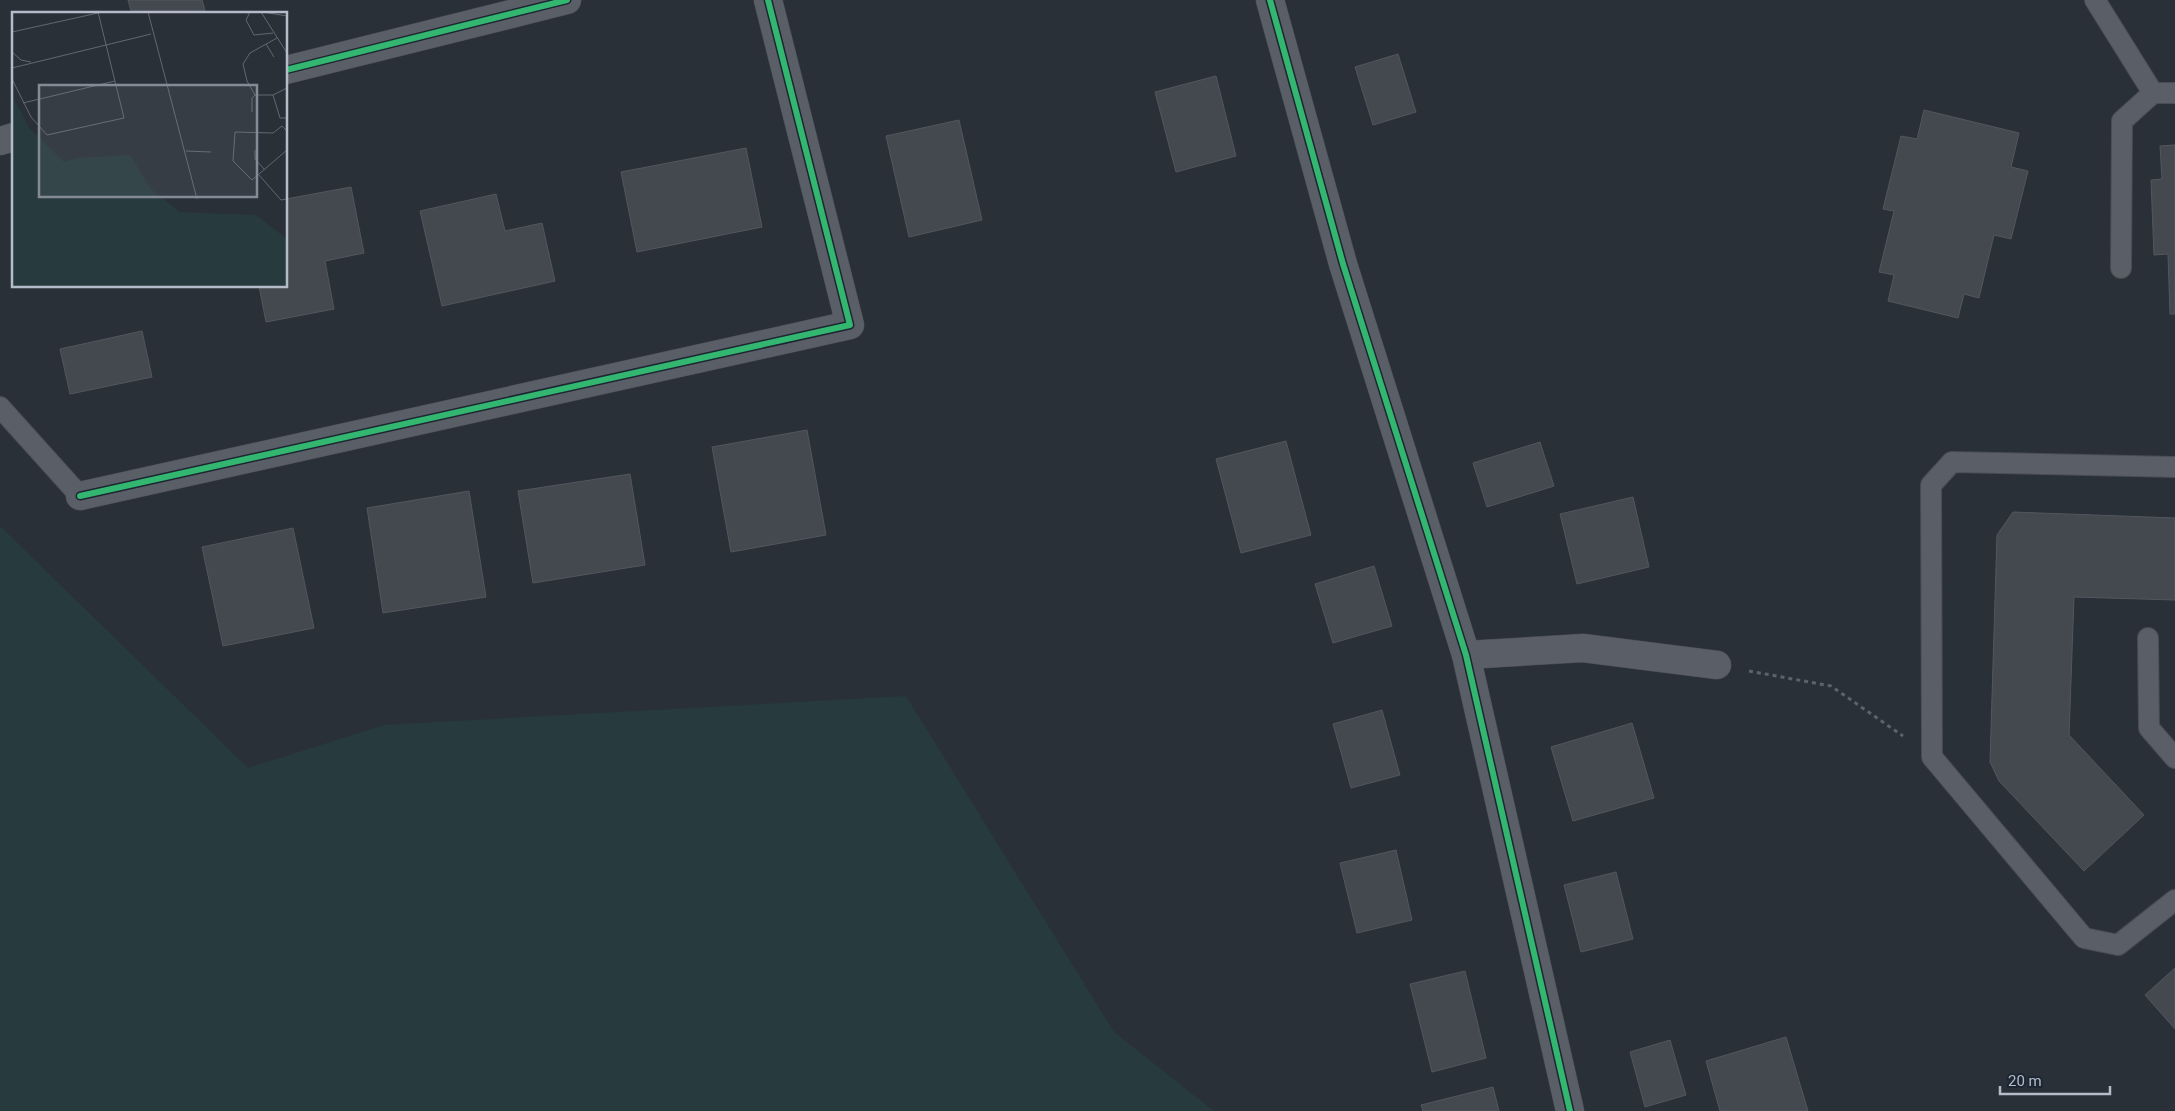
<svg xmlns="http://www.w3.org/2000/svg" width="2175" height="1111" font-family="Roboto,sans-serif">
  <rect width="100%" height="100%" fill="#2a3038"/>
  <!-- green -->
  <polygon fill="#273a3e" points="0,526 248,768 384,725 906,696 1114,1032 1214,1111 0,1111"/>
  <!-- building -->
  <g fill="#444950" stroke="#52575f">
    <polygon points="128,0 202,0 206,14 132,14"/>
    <polygon points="1398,54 1416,112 1373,125 1355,67"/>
    <polygon points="1216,76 1236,156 1176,172 1155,92"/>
    <polygon points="1924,110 2019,133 2011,167 2028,171 2011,239 1994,235 1979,298 1964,294 1958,318 1888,301 1894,275 1879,272 1894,211 1883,209 1901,136 1917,139"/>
    <polygon points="959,120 982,220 909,237 886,136"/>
    <polygon points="2175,145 2175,314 2170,314 2168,254 2154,255 2151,180 2162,179 2160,146"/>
    <polygon points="746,148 762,227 637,252 621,172"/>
    <polygon points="351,187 364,253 325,261 334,309 266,322 259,286 286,286 286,199"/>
    <polygon points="496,194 505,231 542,223 555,281 442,306 420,211"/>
    <polygon points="142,331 152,377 70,394 60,349"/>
    <polygon points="807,430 826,535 731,552 712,447"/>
    <polygon points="1286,441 1311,535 1241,553 1216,459"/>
    <polygon points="1540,442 1554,486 1487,507 1473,463"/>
    <polygon points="630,474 645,565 533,583 518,491"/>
    <polygon points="469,491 486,597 383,613 367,508"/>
    <polygon points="1633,497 1649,567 1577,584 1560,514"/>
    <polygon points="2013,512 2175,518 2175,600 2074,597 2069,735 2144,815 2084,871 1999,781 1990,762 1997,535"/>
    <polygon points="293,528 314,628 223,646 202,547"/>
    <polygon points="1374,566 1392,626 1333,643 1315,584"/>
    <polygon points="1382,710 1400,775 1351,788 1333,724"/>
    <polygon points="1632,723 1654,798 1573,821 1551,747"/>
    <polygon points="1396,850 1412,920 1357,933 1340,863"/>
    <polygon points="1616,872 1633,939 1581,952 1564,885"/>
    <polygon points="2175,968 2175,1029 2145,995"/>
    <polygon points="1465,971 1486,1058 1432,1072 1410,984"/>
    <polygon points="1786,1037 1808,1111 1720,1111 1706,1061"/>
    <polygon points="1670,1040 1686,1095 1645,1107 1630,1052"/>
    <polygon points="1493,1087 1499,1111 1423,1111 1421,1105"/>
  </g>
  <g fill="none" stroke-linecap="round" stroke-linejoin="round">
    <!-- service casing -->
    <g stroke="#484c53" stroke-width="22">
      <g id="service">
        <polyline points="2095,0 2153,93"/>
        <polyline points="2121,268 2122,121 2153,93 2175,93"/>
        <polyline points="0,407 80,496"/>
        <polyline points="2175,467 1952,462 1931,485 1932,757 2084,938 2118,945 2175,900"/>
        <polyline points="2148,638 2149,728 2175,758"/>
      </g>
    </g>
    <!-- minor casing -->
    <g stroke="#484c53" stroke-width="29">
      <g id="minor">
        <polyline points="1270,0 1343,264 1466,655 1570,1111"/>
        <polyline points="286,70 567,0"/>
        <polyline points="0,141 14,137"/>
        <polyline points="80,496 850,325 768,0"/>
        <polyline points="1466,655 1583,648 1717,665"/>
      </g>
    </g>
    <!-- path -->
    <polyline stroke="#5d636a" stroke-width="3" stroke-dasharray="4 4" stroke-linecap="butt" points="1749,671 1831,686 1903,736"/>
    <!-- service -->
    <use href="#service" stroke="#5a5e66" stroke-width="20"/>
    <!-- minor -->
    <use href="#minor" stroke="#5a5e66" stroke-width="28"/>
    <!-- cycleway casing -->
    <g stroke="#1d2633" stroke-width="9">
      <g id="cycleway">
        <polyline points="1270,0 1343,264 1466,655 1570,1111"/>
        <polyline points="286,70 567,0"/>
        <polyline points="80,496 850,325 768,0"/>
      </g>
    </g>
    <!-- cycleway -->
    <use href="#cycleway" stroke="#33b770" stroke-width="6"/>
  </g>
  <!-- overview -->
  <g transform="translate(12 12)">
    <rect width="275" height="275" fill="#2a3038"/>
    <path d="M 0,83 L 17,116 L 52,150 L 66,146 L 118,143 L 139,177 L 168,200 L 244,203 L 275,227 L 275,275 L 0,275 Z" fill="#273a3e"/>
    <path fill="none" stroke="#616872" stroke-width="1" d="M 136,0 L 185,187M 238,0 L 234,8 L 242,23 L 261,21M 249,0 L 275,41M 251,0 L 275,4M 0,20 L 86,1M 254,32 L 262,45M 0,40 L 9,48 L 19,50M 0,56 L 139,22M 0,67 L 19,105 L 35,123 L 112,106 L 86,0M 243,83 L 235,69 L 231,52 L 238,41 L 265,26M 261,83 L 275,76M 11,91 L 103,69M 240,100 L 240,86 L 243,83 L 261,83 L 268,106 L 275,106M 275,119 L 270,114 L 261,121 L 223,120 L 221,149 L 240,168 L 275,138M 243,138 L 243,147 L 253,158M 174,139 L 199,140M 247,163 L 269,188 L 275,187"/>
    <path fill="#848b96" fill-opacity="0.15" stroke="#848b96" stroke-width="2.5" d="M 27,73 L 245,73 L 245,185 L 27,185 Z"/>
    <rect width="275" height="275" fill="none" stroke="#b4bcc9" stroke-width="2.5"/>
  </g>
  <!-- scale -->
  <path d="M2000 1086v8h110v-8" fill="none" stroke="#b4bcc9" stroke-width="2.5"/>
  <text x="2008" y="1086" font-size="15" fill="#b4bcc9" stroke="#1d2633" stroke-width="4" paint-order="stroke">20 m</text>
</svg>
